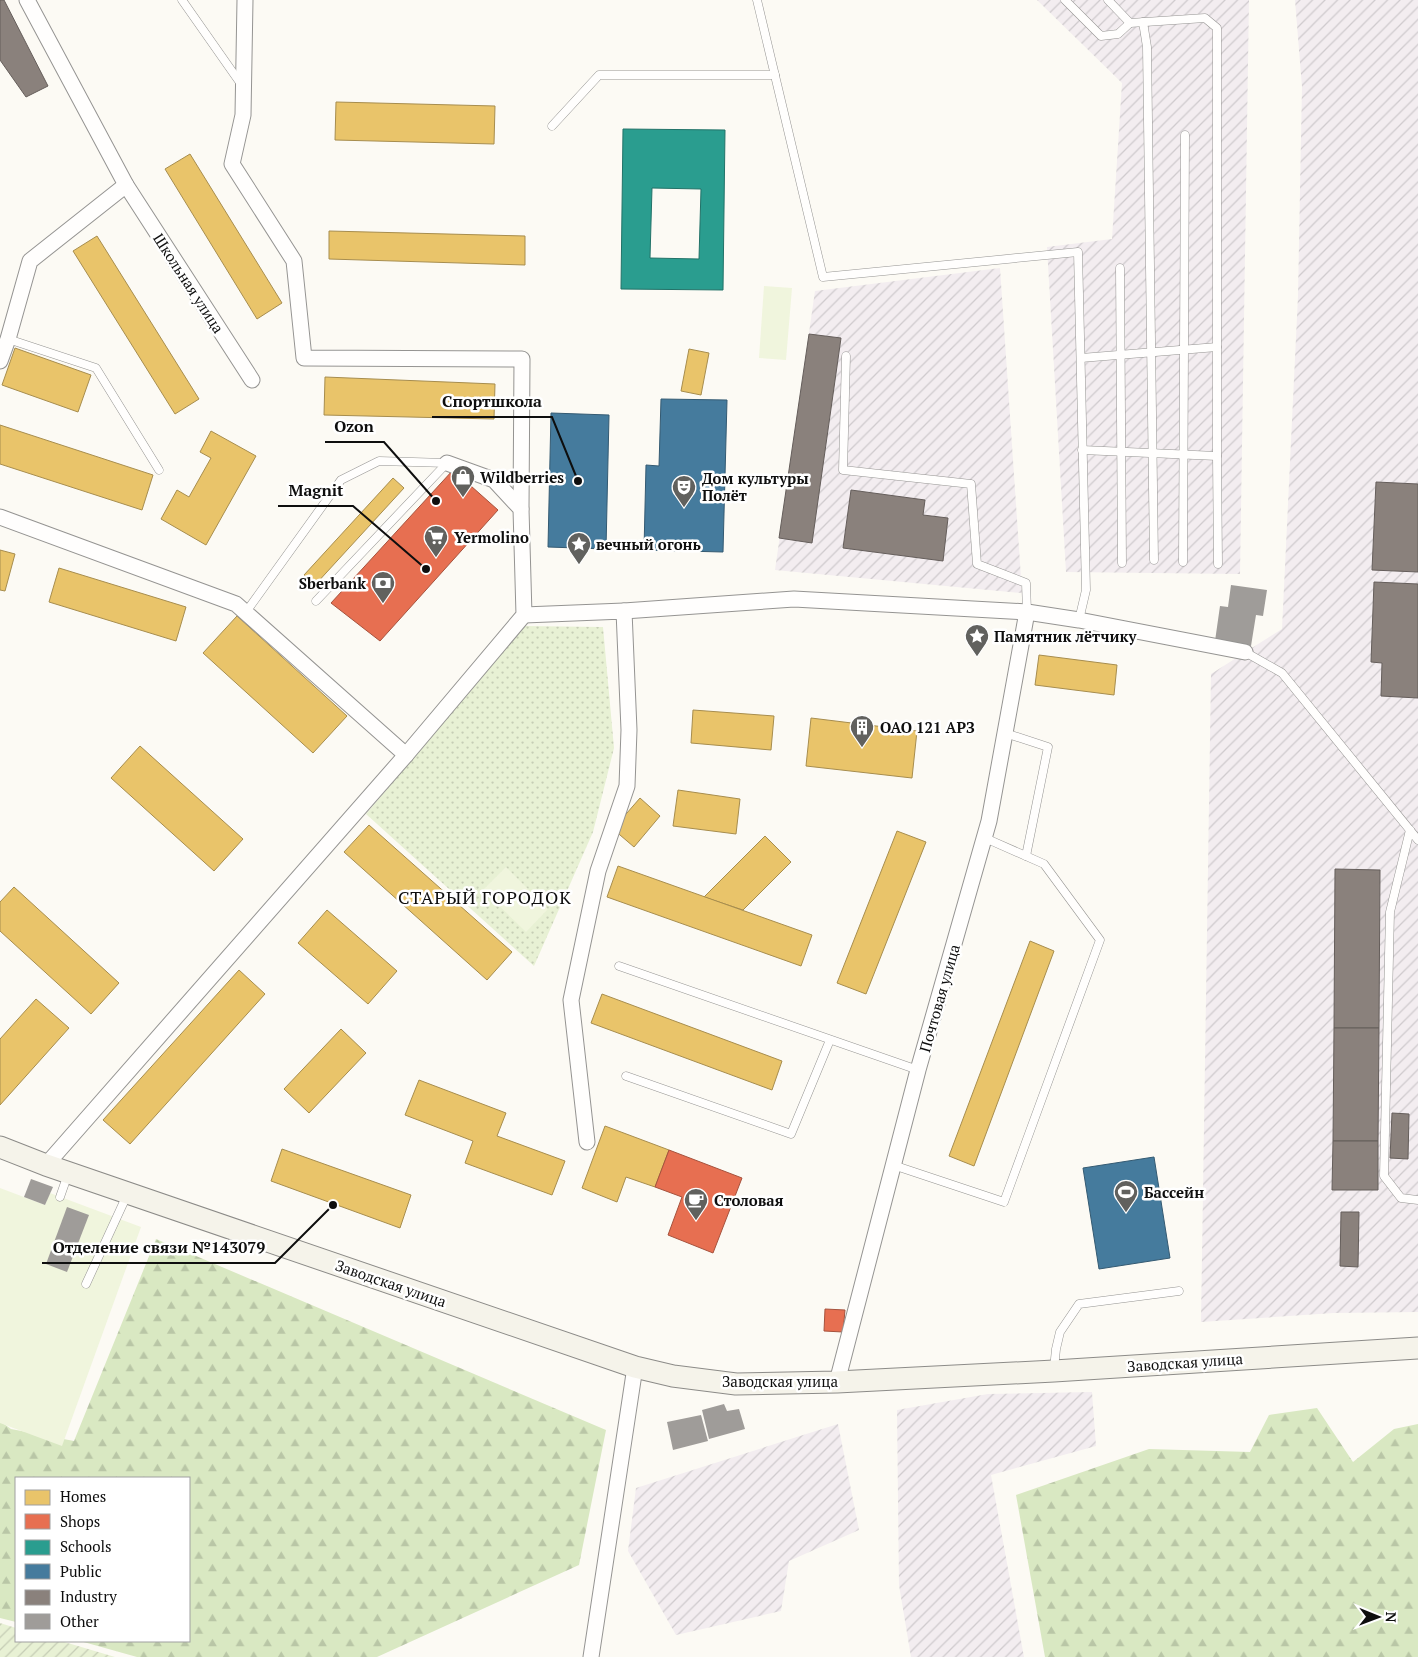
<svg xmlns="http://www.w3.org/2000/svg" width="1418" height="1657" font-family="'PT Serif',serif">
  <defs>
    <pattern id="industrial-furrows" width="10" height="10" patternUnits="userSpaceOnUse" patternTransform="scale(1.25)"><rect width="10" height="10" fill="#f3edf0"/><path d="M-1 1l2-2M0 10L10 0M9 11l2-2" fill="none" stroke="#cfcacd"/></pattern>
    <pattern id="forest-firs" width="22" height="20" patternUnits="userSpaceOnUse" patternTransform="scale(1.25)"><rect width="22" height="20" fill="#d9e8c2"/><path d="M5 1l3.5 6h-7zM16 11l3.5 6h-7z" fill="#b9c6a6"/></pattern>
    <pattern id="park-dots" width="8" height="8" patternUnits="userSpaceOnUse" patternTransform="scale(1.25)"><rect width="8" height="8" fill="#e8f1d4"/><path d="M2 2h.1M6 6h.1" fill="none" stroke="#c6cdb5" stroke-width="1.8" stroke-linecap="round"/></pattern>
    <pattern id="garden-furrows" width="10" height="10" patternUnits="userSpaceOnUse" patternTransform="scale(1.25)"><rect width="10" height="10" fill="#e8f1d4"/><path d="M-1 1l2-2M0 10L10 0M9 11l2-2" fill="none" stroke="#c6cdb5"/></pattern>
  </defs>
  <rect width="100%" height="100%" fill="#fcfaf4"/>
  <!-- industrial -->
  <g fill="url(#industrial-furrows)">
    <polygon points="1037,0 1249,0 1240,574 1066,572 1047,247 1112,239 1122,83"/>
    <polygon points="1295,0 1418,0 1418,1312 1334,1313 1201,1322 1211,674 1282,629 1298,296 1302,87"/>
    <polygon points="1000,268 1022,593 775,570 815,291"/>
    <polygon points="1092,1392 1096,1446 991,1475 1024,1657 911,1657 899,1585 897,1410 988,1394"/>
    <polygon points="838,1424 859,1530 789,1561 781,1611 676,1635 628,1551 636,1488"/>
  </g>
  <!-- forest -->
  <g fill="url(#forest-firs)">
    <polygon points="156,1239 606,1430 579,1565 377,1657 137,1657 80,1641 189,1641 189,1478 16,1478 16,1622 0,1618 0,1421 11,1429 74,1441"/>
    <polygon points="1317,1408 1353,1462 1394,1429 1418,1424 1418,1657 1045,1657 1016,1495 1149,1449 1250,1452 1269,1415"/>
  </g>
  <!-- park -->
  <polygon fill="url(#park-dots)" points="525,626 603,627 614,748 593,832 534,966 366,814"/>
  <!-- garden -->
  <polygon fill="url(#garden-furrows)" points="0,1623 16,1628 16,1641 61,1641 115,1657 0,1657"/>
  <!-- pitch -->
  <g fill="#f0f5dd">
    <polygon points="764,286 792,288 786,360 759,358"/>
    <polygon points="506,867 548,909 526,932 483,890"/>
    <polygon points="0,1188 45,1205 50,1193 141,1227 62,1446 0,1423"/>
  </g>
  <!-- homes -->
  <g fill="#e9c46a" stroke="#a78d4e">
    <polygon points="336,102 495,106 494,144 335,140"/>
    <polygon points="190,154 282,303 257,319 165,169"/>
    <polygon points="329,231 525,236 525,265 329,259"/>
    <polygon points="97,236 199,399 175,414 73,251"/>
    <polygon points="15,348 91,375 78,412 2,385"/>
    <polygon points="689,349 709,353 701,395 681,391"/>
    <polygon points="325,377 495,384 494,419 324,415"/>
    <polygon points="0,425 153,475 142,510 0,464"/>
    <polygon points="211,431 256,456 206,545 161,519 177,490 189,497 211,458 200,452"/>
    <polygon points="393,478 404,488 315,585 304,575"/>
    <polygon points="0,550 15,554 5,591 0,590"/>
    <polygon points="59,568 186,607 176,641 49,602"/>
    <polygon points="237,616 347,716 313,753 203,653"/>
    <polygon points="1039,655 1117,665 1114,695 1035,685"/>
    <polygon points="693,710 774,716 771,750 691,743"/>
    <polygon points="811,718 917,731 912,778 806,766"/>
    <polygon points="140,746 243,839 214,871 111,778"/>
    <polygon points="678,790 740,799 736,834 673,826"/>
    <polygon points="640,798 660,816 634,847 613,829"/>
    <polygon points="369,825 512,952 487,980 344,852"/>
    <polygon points="897,831 926,842 866,994 837,983"/>
    <polygon points="765,836 791,862 743,910 704,897"/>
    <polygon points="618,866 812,935 801,966 607,897"/>
    <polygon points="14,887 119,983 91,1014 0,931 0,902"/>
    <polygon points="327,910 397,971 368,1004 298,943"/>
    <polygon points="1030,941 1054,951 974,1166 949,1156"/>
    <polygon points="239,970 265,994 130,1144 103,1120"/>
    <polygon points="602,994 782,1061 772,1090 591,1023"/>
    <polygon points="36,999 69,1028 0,1105 0,1039"/>
    <polygon points="341,1029 366,1053 309,1113 284,1089"/>
    <polygon points="419,1080 506,1113 497,1136 565,1161 552,1195 465,1163 473,1141 405,1115"/>
    <polygon points="605,1126 669,1150 655,1187 626,1177 617,1202 582,1188"/>
    <polygon points="282,1149 411,1195 400,1228 271,1181"/>
  </g>
  <!-- shops -->
  <g fill="#e76f51" stroke="#a6523d">
    <polygon points="453,470 498,510 380,641 331,603"/>
    <polygon points="669,1150 742,1178 713,1253 668,1235 682,1197 655,1187"/>
    <polygon points="825,1309 845,1310 843,1332 824,1331"/>
  </g>
  <!-- schools -->
  <path fill="#2a9d8f" stroke="#227268" fill-rule="evenodd" d="M 623,129 L 725,130 L 723,290 L 621,289 ZM 652,188 L 701,189 L 699,259 L 650,258 Z"/>
  <!-- public -->
  <g fill="#457b9d" stroke="#345a72">
    <polygon points="661,399 727,400 723,552 644,550 646,465 659,466"/>
    <polygon points="551,413 609,415 606,549 548,547"/>
    <polygon points="1154,1157 1170,1258 1099,1269 1083,1168"/>
  </g>
  <!-- industry -->
  <g fill="#8a817c" stroke="#655e5b">
    <polygon points="0,0 4,0 48,86 26,97 0,60"/>
    <polygon points="809,334 841,338 812,543 779,538"/>
    <polygon points="1376,482 1418,484 1418,572 1372,570"/>
    <polygon points="851,490 925,500 923,515 948,518 943,561 843,548"/>
    <polygon points="1374,582 1418,584 1418,698 1381,696 1382,663 1371,662"/>
    <polygon points="1335,869 1380,870 1379,1028 1334,1028"/>
    <polygon points="1334,1028 1379,1028 1378,1141 1333,1141"/>
    <polygon points="1392,1113 1409,1114 1408,1159 1390,1158"/>
    <polygon points="1333,1141 1378,1141 1378,1190 1332,1190"/>
    <polygon points="1341,1212 1359,1212 1358,1267 1340,1266"/>
  </g>
  <!-- building -->
  <g fill="#9f9c99">
    <polygon points="1231,585 1267,590 1263,616 1256,615 1251,646 1215,641 1220,606 1228,607"/>
    <polygon points="31,1179 53,1187 45,1205 24,1197"/>
    <polygon points="67,1207 89,1215 67,1272 46,1264"/>
    <polygon points="724,1404 727,1411 739,1409 745,1429 709,1439 702,1410"/>
    <polygon points="701,1415 708,1441 673,1450 667,1422"/>
  </g>
  <g fill="none" stroke-linecap="round" stroke-linejoin="round">
    <!-- service casing -->
    <g stroke="#959492" stroke-width="9">
      <g id="service">
        <polyline points="182,0 241,84"/>
        <polyline points="757,0 823,277 1078,252 1086,590 1079,620"/>
        <polyline points="1065,0 1101,36 1118,34 1130,23"/>
        <polyline points="1143,22 1147,47 1154,560"/>
        <polyline points="552,126 599,75 775,75"/>
        <polyline points="1120,268 1122,563"/>
        <polyline points="8,339 96,368 159,470"/>
        <polyline points="846,356 843,470 971,484 977,564 1026,583 1027,612"/>
        <polyline points="1081,358 1217,347"/>
        <polyline points="1082,450 1217,456 1217,28 1205,18 1130,23 1108,0"/>
        <polyline points="1217,456 1218,564"/>
        <polyline points="1183,562 1185,135"/>
        <polyline points="316,601 447,463"/>
        <polyline points="246,612 341,480 379,461 447,463"/>
        <polyline points="1245,652 1282,673 1418,840"/>
        <polyline points="1005,733 1048,747 1026,856"/>
        <polyline points="1410,830 1390,912 1384,1176 1401,1198 1418,1200"/>
        <polyline points="619,966 918,1070"/>
        <polyline points="626,1076 791,1134 830,1040"/>
        <polyline points="893,1165 1004,1202 1100,940 1044,864 985,838"/>
        <polyline points="60,1197 68,1174"/>
        <polyline points="86,1284 127,1195"/>
        <polyline points="1054,1369 1056,1349 1060,1332 1079,1304 1179,1291"/>
      </g>
    </g>
    <!-- minor casing -->
    <g stroke="#959492" stroke-width="17">
      <g id="minor">
        <polyline points="27,0 126,185 252,380"/>
        <polyline points="245,0 243,115 232,164 294,261 304,358 522,359 521,509"/>
        <polyline points="0,361 8,339 30,261 126,185"/>
        <polyline points="0,517 236,604 406,755"/>
        <polyline points="624,611 794,599 1027,612 1079,620 1245,652"/>
        <polyline points="524,615 624,611 629,730 627,786 598,871 571,1000 587,1142"/>
        <polyline points="46,1165 406,755 524,615 521,509 494,480 447,463"/>
        <polyline points="837,1382 918,1070 989,821 1027,612"/>
        <polyline points="591,1657 635,1367"/>
      </g>
    </g>
    <!-- secondary casing -->
    <g stroke="#8c8b88" stroke-width="23">
      <polyline id="secondary" points="0,1147 46,1165 635,1367 673,1376 736,1384 837,1382 1054,1371 1418,1348"/>
    </g>
    <!-- service -->
    <use href="#service" stroke="#fffefd" stroke-width="8"/>
    <!-- minor -->
    <use href="#minor" stroke="#fffefd" stroke-width="15"/>
    <!-- secondary -->
    <use href="#secondary" stroke="#f5f3ea" stroke-width="21"/>
  </g>
  <!-- icons -->
  <defs>
    <g id="shop-pin" transform="scale(1.25)"><path d="M0 17L-7.5 6A9.5 9.5 0 1 1 7.5 6Z" fill="#61615e" stroke="#fff"/><path d="M-5-2.5h2.3a2.7 3.5 0 0 1 5.4 0H5L5.5 6h-11ZM-1.5-2.5h3a1.5 2.3 0 0 0-3 0Z" fill="#fff"/></g>
    <g id="theatre-pin" transform="scale(1.25)"><path d="M0 17L-7.5 6A9.5 9.5 0 1 1 7.5 6Z" fill="#61615e" stroke="#fff"/><path d="M-5-5.5Q0-4 5-5.5V0Q5 5 0 6Q-5 5-5 0ZM-3.3-2.5H-1v1.5H-3.3ZM1-2.5H3.3v1.5H1ZM-2.8 1Q0 5.5 2.8 1Z" fill="#fff"/></g>
    <g id="supermarket-pin" transform="scale(1.25)"><path d="M0 17L-7.5 6A9.5 9.5 0 1 1 7.5 6Z" fill="#61615e" stroke="#fff"/><path d="M-6-5.5h2.5l.6 2H6L4.5 2H-2.5L-4.4-4H-6ZM-1.5 3.2a1.3 1.3 0 1 0 .1 0ZM3 3.2a1.3 1.3 0 1 0 .1 0Z" fill="#fff"/></g>
    <g id="sight-pin" transform="scale(1.25)"><path d="M0 17L-7.5 6A9.5 9.5 0 1 1 7.5 6Z" fill="#61615e" stroke="#fff"/><path d="M0-6L1.8-2.2L6-1.7L2.9 1.2L3.7 5.4L0 3.3L-3.7 5.4L-2.9 1.2L-6-1.7L-1.8-2.2Z" fill="#fff"/></g>
    <g id="bank-pin" transform="scale(1.25)"><path d="M0 17L-7.5 6A9.5 9.5 0 1 1 7.5 6Z" fill="#61615e" stroke="#fff"/><path d="M-6-4H6V4H-6ZM0-2.3a2.3 2.3 0 1 0 0 4.6a2.3 2.3 0 1 0 0-4.6Z" fill="#fff"/></g>
    <g id="building-pin" transform="scale(1.25)"><path d="M0 17L-7.5 6A9.5 9.5 0 1 1 7.5 6Z" fill="#61615e" stroke="#fff"/><path d="M-4-6H4V6H1V3H-1V6H-4ZM-2.5-4.3h1.7v1.8h-1.7ZM.8-4.3h1.7v1.8H.8ZM-2.5-1h1.7V.8h-1.7ZM.8-1h1.7V.8H.8Z" fill="#fff"/></g>
    <g id="stadium-pin" transform="scale(1.25)"><path d="M0 17L-7.5 6A9.5 9.5 0 1 1 7.5 6Z" fill="#61615e" stroke="#fff"/><path d="M0-5a6.5 5 0 1 0 0 10a6.5 5 0 1 0 0-10ZM-3.5-1.8h7v3.6h-7Z" fill="#fff"/></g>
    <g id="cafe-pin" transform="scale(1.25)"><path d="M0 17L-7.5 6A9.5 9.5 0 1 1 7.5 6Z" fill="#61615e" stroke="#fff"/><path d="M-5.5-4.5H6V0H3Q3 3.5 0 3.5H-2.5Q-5.5 3.5-5.5 0ZM3-3.2v2h1.7v-2ZM-6 4.5H4V6H-6Z" fill="#fff"/></g>
  </defs>
  <g fill-rule="evenodd">
    <use href="#shop-pin" x="463" y="477"/>
    <use href="#theatre-pin" x="684" y="487"/>
    <use href="#supermarket-pin" x="436" y="537"/>
    <use href="#sight-pin" x="579" y="544"/>
    <use href="#bank-pin" x="383" y="583"/>
    <use href="#sight-pin" x="977" y="636"/>
    <use href="#building-pin" x="862" y="727"/>
    <use href="#stadium-pin" x="1126" y="1192"/>
    <use href="#cafe-pin" x="696" y="1200"/>
  </g>
  <g text-anchor="middle" dominant-baseline="central" stroke-width="5" stroke-linejoin="round" paint-order="stroke">
    <!-- street labels -->
    <g font-size="15" fill="#0e0e0e" stroke="#fff">
      <text transform="translate(189 283) rotate(57)">Школьная улица</text>
      <text transform="translate(939 998) rotate(-74)">Почтовая улица</text>
      <text transform="translate(391 1283) rotate(19)">Заводская улица</text>
      <text transform="translate(1185 1362) rotate(-4)">Заводская улица</text>
      <text x="780" y="1381">Заводская улица</text>
    </g>
    <!-- poi labels -->
    <g font-size="15" font-weight="bold" fill="#0e0e0e" stroke="#fff" text-anchor="start">
      <text x="480" y="477">Wildberries</text>
      <text x="702" y="478">Дом культуры<tspan x="702" dy="17">Полёт</tspan></text>
      <text x="454" y="537">Yermolino</text>
      <text x="596" y="544">вечный огонь</text>
      <text x="366" y="583" text-anchor="end">Sberbank</text>
      <text x="994" y="636">Памятник лётчику</text>
      <text x="880" y="727">OAO 121 АРЗ</text>
      <text x="1144" y="1192">Бассейн</text>
      <text x="714" y="1200">Столовая</text>
    </g>
    <!-- quarter labels -->
    <g font-size="18" letter-spacing="1" fill="#0e0e0e" stroke="#fff">
      <text x="485" y="897">СТАРЫЙ ГОРОДОК</text>
    </g>
  </g>
  <!-- callouts -->
  <path fill="none" stroke="#0e0e0e" stroke-width="2" d="M578 481L552 417H432M436 501L384 442H325M426 569L353 506H278M333 1205L275 1263H42"/>
  <g fill="#0e0e0e" stroke="#fff" stroke-width="2">
    <circle cx="578" cy="481" r="5"/>
    <circle cx="436" cy="501" r="5"/>
    <circle cx="426" cy="569" r="5"/>
    <circle cx="333" cy="1205" r="5"/>
  </g>
  <g font-size="16" text-anchor="middle" font-weight="bold" fill="#0e0e0e" stroke="#fff" stroke-width="5" stroke-linejoin="round" paint-order="stroke">
    <text x="492" y="407">Спортшкола</text>
    <text x="354" y="432">Ozon</text>
    <text x="316" y="496">Magnit</text>
    <text x="159" y="1253">Отделение связи №143079</text>
  </g>
  <!-- legend -->
  <rect x="15" y="1477" width="175" height="165" fill="#ffffff" stroke="#9f9f9f"/>
  <rect x="25" y="1490" width="25" height="15" fill="#e9c46a" stroke="#9f9f9f"/>
  <text x="60" y="1502" font-size="15" fill="#0e0e0e">Homes</text>
  <rect x="25" y="1514" width="25" height="15" fill="#e76f51" stroke="#9f9f9f"/>
  <text x="60" y="1527" font-size="15" fill="#0e0e0e">Shops</text>
  <rect x="25" y="1540" width="25" height="15" fill="#2a9d8f" stroke="#9f9f9f"/>
  <text x="60" y="1552" font-size="15" fill="#0e0e0e">Schools</text>
  <rect x="25" y="1564" width="25" height="15" fill="#457b9d" stroke="#9f9f9f"/>
  <text x="60" y="1577" font-size="15" fill="#0e0e0e">Public</text>
  <rect x="25" y="1590" width="25" height="15" fill="#8a817c" stroke="#9f9f9f"/>
  <text x="60" y="1602" font-size="15" fill="#0e0e0e">Industry</text>
  <rect x="25" y="1614" width="25" height="15" fill="#9f9c99" stroke="#9f9f9f"/>
  <text x="60" y="1627" font-size="15" fill="#0e0e0e">Other</text>
  <!-- north arrow -->
  <g transform="translate(1378 1617) rotate(91)" stroke="#ffffff" stroke-width="4" paint-order="stroke">
  <path d="M0-4L9 19L0 12L-9 19Z" fill="#0e0e0e"/>
  <text y="-8" font-size="14" font-weight="bold" text-anchor="middle" fill="#0e0e0e">N</text>
  </g>
</svg>
